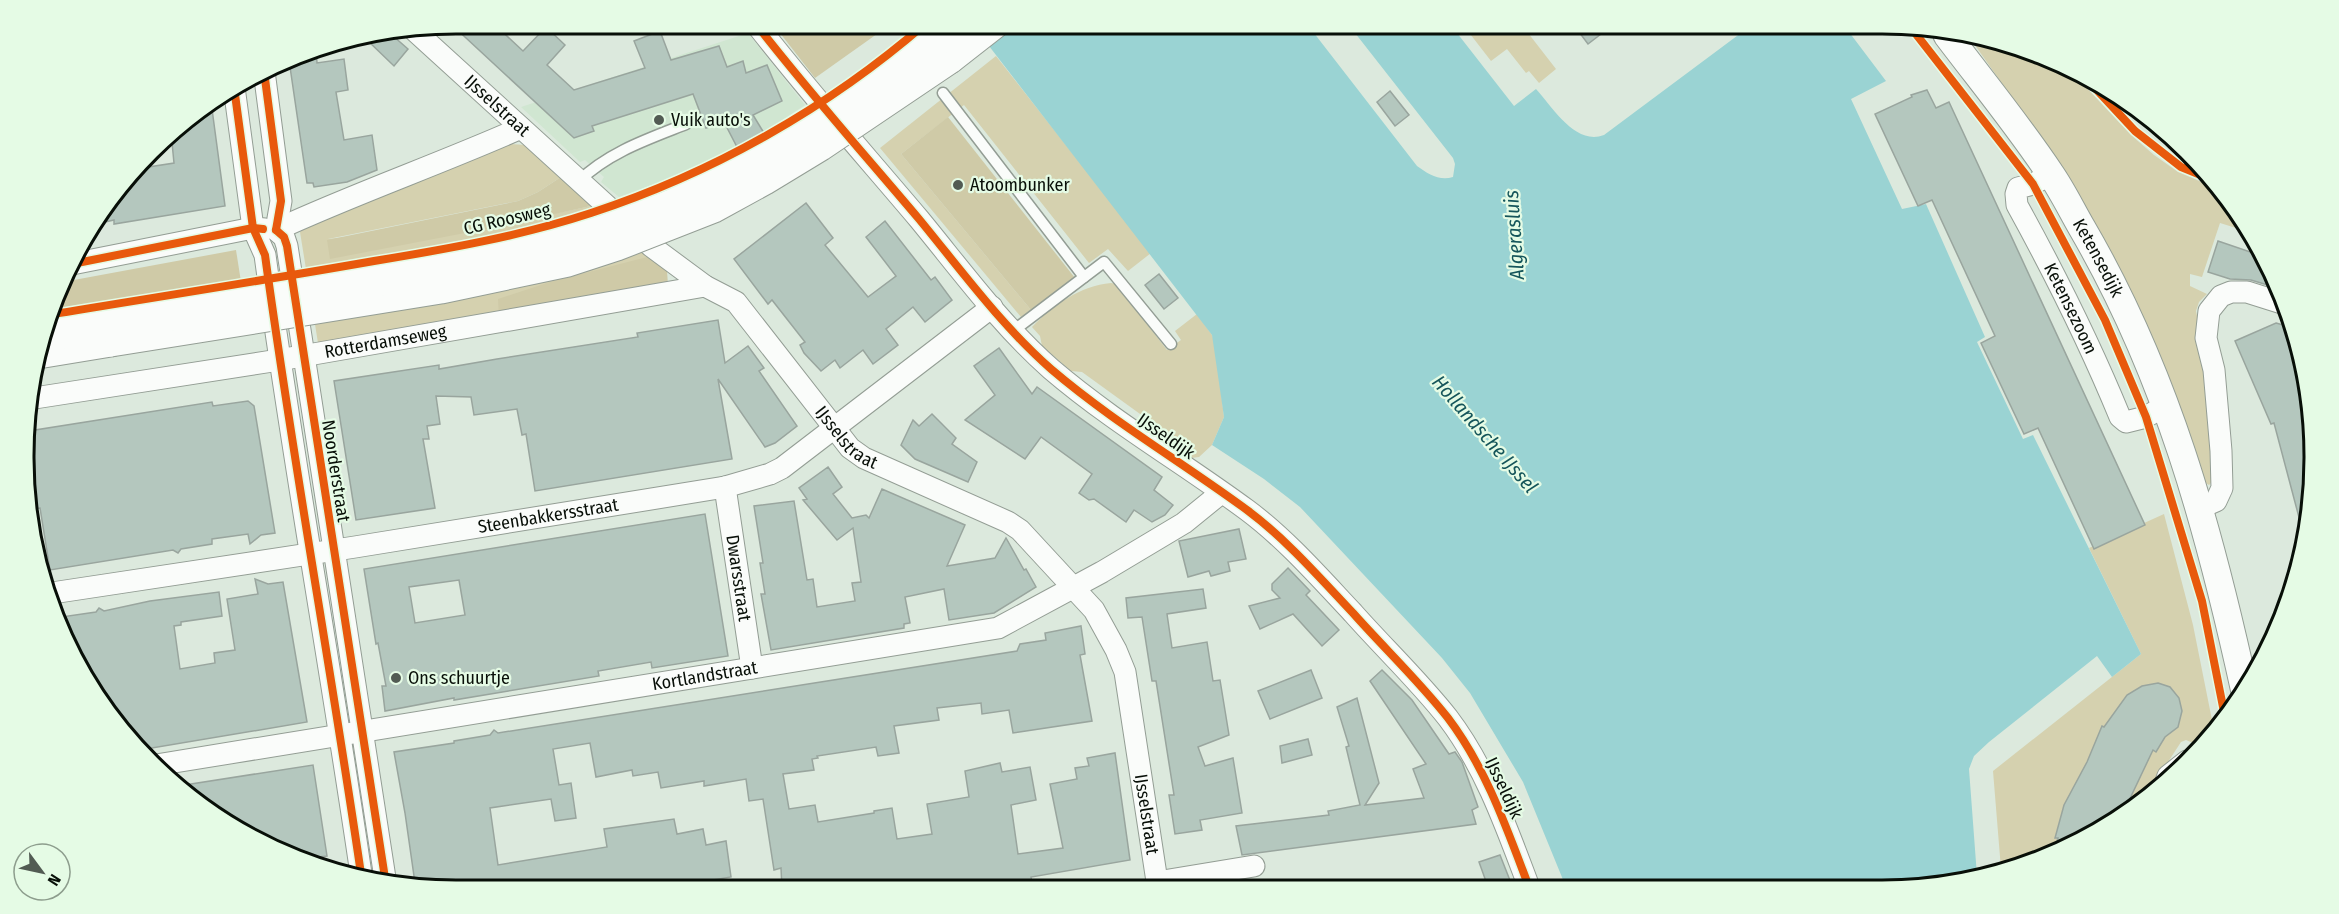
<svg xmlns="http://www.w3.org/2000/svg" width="2339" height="914" font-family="'Fira Sans Condensed',sans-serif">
  <rect width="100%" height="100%" fill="#dce9dd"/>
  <!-- built -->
  <polygon fill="#d0e6d1" points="748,33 805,105 764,132 737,147 668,179 619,197 601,182 604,177 585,160 580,162 521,107"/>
  <!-- green -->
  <g fill="#d5d1af">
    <polygon points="1474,24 1521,24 1556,69 1539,83 1529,71 1526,73 1507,49 1491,61 1467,30"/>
    <polygon points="1970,38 2021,47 2068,68 2131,135 2154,155 2178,172 2223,191 2249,232 2220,223 2202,277 2190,274 2190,286 2207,294 2199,302 2196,311 2208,369 2213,481 2209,485 2204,482 2064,172"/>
    <polygon points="996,56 1151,253 1128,271 1108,249 1089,263 964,105 901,154 1031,310 1021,317 880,148"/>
    <path d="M 2122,99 L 2167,131 L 2192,158 C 2165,142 2143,122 2122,99 Z"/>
    <polygon points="510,144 526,145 561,177 538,192 518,201 328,239 557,213 591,206 611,214 651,256 499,318 319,349 300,232 311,217"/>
    <path d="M 1111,283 L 1116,284 L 1167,350 L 1181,340 L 1175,331 L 1197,314 L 1212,335 L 1215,343 L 1224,417 L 1212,445 L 1199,457 L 1191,458 L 1168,441 L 1165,432 L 1082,372 L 1071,371 L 1042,346 L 1040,336 L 1032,327 C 1053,305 1080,286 1111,283 Z"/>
    <polygon points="2164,514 2193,625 2214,730 2200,746 2186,740 2181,742 2168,762 2156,790 2048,857 2001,869 1993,771 2141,654 2089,548"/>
  </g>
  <!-- forest -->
  <g fill="#cfcaa7">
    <polygon points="773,24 891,24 815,78"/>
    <polygon points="948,117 1075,278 1031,310 901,154"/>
    <polygon points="561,177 591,206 496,227 330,259 327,240 518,201 538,192"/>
    <polygon points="236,250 241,282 51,309 63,282"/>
    <polygon points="651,256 667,271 668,285 499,318 498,299 550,282"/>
  </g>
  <!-- water -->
  <path fill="#9ad3d3" d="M 972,24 L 1307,24 L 1417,166 C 1428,174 1439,181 1453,177 L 1455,164 L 1453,158 L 1348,24 L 1450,24 L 1514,106 L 1536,89 C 1553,108 1576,146 1604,135 L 1753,24 L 1843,24 L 1886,81 L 1851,99 L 1902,209 L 1926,204 L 1985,337 L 1977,342 L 2023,439 L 2033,435 L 2141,654 L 2112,677 L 2097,656 L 1989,742 L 1974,756 L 1969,769 L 1977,876 L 1939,886 L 1566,887 L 1523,782 L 1470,693 L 1442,658 L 1300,507 L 1264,479 L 1212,445 L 1224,417 L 1212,335 Z"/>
  <!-- building -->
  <g fill="#b4c7be" stroke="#99a59e" stroke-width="1.5" fill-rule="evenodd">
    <polygon points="494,24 523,51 546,27 565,45 547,65 574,90 645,68 634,41 660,31 671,60 719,46 727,67 743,61 746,73 767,65 782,101 753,115 764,133 737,147 724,122 706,128 693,94 592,126 594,131 574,138 452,25"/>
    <polygon points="1573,24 1614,24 1588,44"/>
    <polygon points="392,35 408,49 394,66 366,39"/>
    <polygon points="316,48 317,63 344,59 348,90 336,92 344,140 372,135 377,170 347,182 314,187 313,183 307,183 289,60"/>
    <polygon points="1927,90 1936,108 1949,102 2145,525 2094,549 2038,428 2024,434 1981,343 1995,336 1932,200 1918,206 1875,114 1912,97 1911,95"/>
    <polygon points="1390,91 1409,115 1395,126 1377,102"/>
    <polygon points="212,109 225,206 114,224 114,220 96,224 142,168 174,163 171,132 187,131 186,121 201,110"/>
    <polygon points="806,203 833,238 825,245 868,297 896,276 866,237 885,221 931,280 935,277 952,300 925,322 913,307 886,329 898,345 873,364 863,350 840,368 835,360 821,371 804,353 800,345 805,342 772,300 768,304 734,259"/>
    <polygon points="2218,241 2265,257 2275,277 2271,286 2251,280 2230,279 2208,272"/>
    <polygon points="1159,274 1178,298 1164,309 1145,285"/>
    <polygon points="718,320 725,363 748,346 764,368 759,371 797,426 775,443 765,447 718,379 732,459 535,491 526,434 522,435 517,409 474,415 471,397 436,396 440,424 427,426 429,439 423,439 435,508 356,520 334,381 439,365 439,369 497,359 638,337 637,333"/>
    <polygon points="2276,323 2294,328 2300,344 2314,428 2311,513 2305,540 2274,423 2271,424 2235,341"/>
    <polygon points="999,348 1032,394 1037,387 1162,477 1154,490 1173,505 1165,515 1152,522 1134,510 1126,522 1094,499 1089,500 1079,493 1092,474 1041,437 1025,459 965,420 995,395 974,366"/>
    <polygon points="248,401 254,406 275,533 261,535 250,544 248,534 212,539 212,544 181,549 178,553 173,550 50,570 40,508 31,509 29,431 212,402 213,406"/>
    <polygon points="932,414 956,438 952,444 977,462 968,482 915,459 901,445 913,420 919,426"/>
    <polygon points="828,467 842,487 833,494 852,518 866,515 869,518 882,489 965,525 947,566 995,558 1006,538 1024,570 1026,569 1036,587 994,613 949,620 944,589 905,597 910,623 904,624 904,628 771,650 761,594 765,594 760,563 763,563 754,506 794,501 807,580 813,579 817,607 855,601 852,583 861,582 853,528 837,540 803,500 807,499 799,488"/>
    <path d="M 705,514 L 728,656 L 652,668 L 651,662 L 598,671 L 599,676 L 454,700 L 454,698 L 385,711 L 382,686 L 386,686 L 378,643 L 376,644 L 364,569 ZM 459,580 L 465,615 L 415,623 L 409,587 Z"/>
    <polygon points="1239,529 1246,559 1228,562 1230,571 1211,576 1209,571 1188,577 1179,541"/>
    <polygon points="1288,568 1310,591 1306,595 1339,630 1322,646 1293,614 1260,629 1249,606 1280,598 1272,590 1272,584"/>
    <polygon points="255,579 268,584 283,582 307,722 140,750 131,742 82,674 61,617 96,612 99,608 104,611 150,601 219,592 222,616 181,622 181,625 174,626 180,669 215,663 214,653 235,650 227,599 258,594"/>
    <polygon points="1203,589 1206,608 1167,614 1172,648 1207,642 1213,681 1220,680 1229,735 1198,747 1205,766 1233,758 1242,813 1200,820 1202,830 1175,834 1169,795 1174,795 1156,681 1152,681 1142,617 1128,618 1126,598"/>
    <polygon points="1081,626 1085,654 1080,655 1092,721 1013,733 1009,710 982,714 981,703 937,708 939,720 894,726 899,753 878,756 876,747 817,756 818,758 812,759 814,770 783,774 789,809 815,805 818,822 874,813 874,811 892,808 897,839 932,834 927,804 969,797 965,771 1000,763 1002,772 1030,767 1036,800 1011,805 1018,854 1063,848 1050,784 1077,779 1075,768 1089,766 1087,758 1115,753 1130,860 1031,877 1032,883 996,889 782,889 781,868 774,870 763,799 749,801 746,779 704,786 704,781 661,788 658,772 633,776 632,770 596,777 590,743 553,749 559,785 571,783 576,818 555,821 551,799 490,808 498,865 607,847 604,829 674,819 677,834 703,829 706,845 726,841 731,877 654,890 457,890 415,883 405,813 394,752 454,743 454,741 490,735 494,730 498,733 1017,651 1020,644 1046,640 1045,633"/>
    <polygon points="1311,670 1322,698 1270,719 1258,691"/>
    <polygon points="1382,670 1412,700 1449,754 1455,752 1462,762 1478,807 1472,810 1476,824 1242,855 1236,826 1329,815 1328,811 1360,805 1346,747 1349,746 1337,707 1357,698 1379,783 1365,805 1424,798 1413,769 1426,764 1370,681"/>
    <polygon points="2158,683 2170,687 2179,698 2182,711 2178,727 2165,737 2156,752 2153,750 2125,809 2053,854 2058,838 2055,838 2064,805 2087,762 2102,726 2104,727 2127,695 2142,686"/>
    <polygon points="1308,739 1312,755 1282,763 1280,746"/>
    <polygon points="313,765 327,856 303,859 193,800 178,786"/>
    <polygon points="1500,855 1511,883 1498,887 1488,887 1479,862"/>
  </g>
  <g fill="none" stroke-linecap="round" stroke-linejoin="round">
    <!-- service casing -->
    <g stroke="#939d94" stroke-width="13">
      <g id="service">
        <polyline points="943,93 1084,277"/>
        <path d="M 579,181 C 609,152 648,139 686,124"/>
        <polyline points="1013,331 1104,262 1171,344"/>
      </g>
    </g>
    <!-- minor casing -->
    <g stroke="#939d94" stroke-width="23">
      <g id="minor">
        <path d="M 756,24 C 808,91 864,154 919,219 C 961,270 1001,325 1051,369 C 1113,422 1182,462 1247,510 C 1286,539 1320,578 1353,613 C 1384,648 1419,681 1448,718 C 1486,768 1507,829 1529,887"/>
        <path id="s1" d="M 415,31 L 651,246 L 705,286 L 736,302 L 850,448 L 864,458 L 1008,522 L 1020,530 L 1094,610 L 1116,650 L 1125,672 L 1158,888"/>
        <polyline points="264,71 281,201 276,230"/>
        <path d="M 234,87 L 253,228 L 265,255 C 293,462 331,668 361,874"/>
        <path id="s2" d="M 2051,174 L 2033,184 L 2018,188 L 2016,194 L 2017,205 C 2055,274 2090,344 2120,417 L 2126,422 L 2146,417 L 2164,406"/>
        <polyline points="276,230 284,237 287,246 385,878"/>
        <path d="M 276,230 C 356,193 440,164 521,128"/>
        <polyline points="72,264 253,228 265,229"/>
        <path id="s3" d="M 28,399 L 279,360 L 705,286"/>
        <path id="s4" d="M 725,487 L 752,668"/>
        <polyline points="2200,508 2216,501 2222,488 2221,451 2214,370 2206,338 2209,311 2221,296 2231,292 2247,292 2285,304"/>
        <path id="s5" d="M 52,593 L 355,547 L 725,487 L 770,474 L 782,468 L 992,307"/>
        <path id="s6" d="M 156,765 L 998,628 L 1102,572 L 1184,523 L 1221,493"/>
        <polyline points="2165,784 2168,776 2187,761"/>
        <polyline points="1157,882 1254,866"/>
      </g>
    </g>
    <!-- tertiary casing -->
    <g stroke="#939d94" stroke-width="29">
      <g id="tertiary">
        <path id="s7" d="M 1947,35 C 1981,80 2018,125 2050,173 C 2062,190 2071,209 2082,228 C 2167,374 2209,528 2245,692"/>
        <polyline points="950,60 996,24"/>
        <polyline points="38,355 111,343"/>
      </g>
    </g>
    <!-- primary casing -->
    <g stroke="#939d94" stroke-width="35">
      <g id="primary">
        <polyline points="936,40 956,24"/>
        <polyline points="43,335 108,325"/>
      </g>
    </g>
    <!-- service -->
    <use href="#service" stroke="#fafcfa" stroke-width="10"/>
    <!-- minor -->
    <use href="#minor" stroke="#fafcfa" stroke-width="21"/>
    <!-- tertiary -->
    <use href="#tertiary" stroke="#fafcfa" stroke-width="27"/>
    <!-- primary -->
    <use href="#primary" stroke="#fafcfa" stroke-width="33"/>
    <!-- tertiary-bridge casing -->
    <g stroke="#939d94" stroke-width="29" stroke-linecap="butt">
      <polyline id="tertiary-bridge" points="111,343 441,290 568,263 617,247 714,209 765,181 821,147 950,60"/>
    </g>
    <!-- primary-bridge casing -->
    <g stroke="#939d94" stroke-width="35" stroke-linecap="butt">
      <polyline id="primary-bridge" points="108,325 487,261 550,247 608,230 667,208 709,189 811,133 936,40"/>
    </g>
    <!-- tertiary-bridge -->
    <use href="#tertiary-bridge" stroke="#fafcfa" stroke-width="27"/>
    <!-- primary-bridge -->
    <use href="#primary-bridge" stroke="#fafcfa" stroke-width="33"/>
    <!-- cycleway casing -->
    <g stroke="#e5fbe5" stroke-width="11">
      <g id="cycleway">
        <path d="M 756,24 C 808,91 864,154 919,219 C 961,270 1001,325 1051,369 C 1113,422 1182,462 1247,510 C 1286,539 1320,578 1353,613 C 1384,648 1419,681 1448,718 C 1486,768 1507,829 1529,887"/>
        <polyline points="1912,29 2033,184 2105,320 2146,417 2202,601 2225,717"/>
        <polyline points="264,71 281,201 276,230"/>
        <polyline points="2082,74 2135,131 2181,167 2213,180"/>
        <path d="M 234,87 L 253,228 L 265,255 C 293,462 331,668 361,874"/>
        <polyline points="276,230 284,237 287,246 385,878"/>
        <polyline points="72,264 253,228 263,229"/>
        <path d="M 48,315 C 157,297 266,280 374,261 C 447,249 521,236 591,213 C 713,173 828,108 925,24"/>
      </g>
    </g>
    <!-- cycleway -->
    <use href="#cycleway" stroke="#e8590c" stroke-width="8"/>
  </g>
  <!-- markers -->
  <g fill="#525b53" stroke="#e5fbe5" stroke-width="2">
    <circle cx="659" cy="120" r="6"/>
    <circle cx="958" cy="185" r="6"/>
    <circle cx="396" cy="678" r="6"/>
  </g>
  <g text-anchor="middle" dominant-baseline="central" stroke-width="4.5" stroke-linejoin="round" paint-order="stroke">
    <!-- street labels -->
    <g font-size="18" fill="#080f08" stroke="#e5fbe5">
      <text stroke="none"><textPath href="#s1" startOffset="111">IJsselstraat</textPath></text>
      <text transform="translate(507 219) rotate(-13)">CG Roosweg</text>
      <text stroke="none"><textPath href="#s7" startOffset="270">Ketensedijk</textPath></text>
      <text stroke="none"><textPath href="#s2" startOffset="170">Ketensezoom</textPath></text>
      <text stroke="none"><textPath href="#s3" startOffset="362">Rotterdamseweg</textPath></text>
      <text stroke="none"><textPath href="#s1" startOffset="597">IJsselstraat</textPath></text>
      <text transform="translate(1166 436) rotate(35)">IJsseldijk</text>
      <text transform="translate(336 471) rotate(81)">Noorderstraat</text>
      <text stroke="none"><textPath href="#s5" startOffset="502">Steenbakkersstraat</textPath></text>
      <text stroke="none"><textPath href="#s4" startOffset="92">Dwarsstraat</textPath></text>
      <text stroke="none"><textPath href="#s6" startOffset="556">Kortlandstraat</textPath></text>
      <text transform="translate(1504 788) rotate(65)">IJsseldijk</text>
      <text stroke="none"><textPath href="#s1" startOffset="1118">IJsselstraat</textPath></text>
    </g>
    <!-- poi labels -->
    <g font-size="18" fill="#080f08" stroke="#e5fbe5" text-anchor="start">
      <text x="671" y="120">Vuik auto's</text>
      <text x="970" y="185">Atoombunker</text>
      <text x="408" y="678">Ons schuurtje</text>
    </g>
    <!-- water labels -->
    <g font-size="20" font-style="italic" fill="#14555a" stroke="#e5fbe5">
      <text transform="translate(1514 235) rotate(-94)">Algerasluis</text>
      <text transform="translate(1485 434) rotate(49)">Hollandsche IJssel</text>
    </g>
  </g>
  <!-- crop -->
  <path d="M0 0H2339V914H0ZM456 34H1882A422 422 0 0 1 2304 456V458A422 422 0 0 1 1882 880H456A422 422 0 0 1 34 458V456A422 422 0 0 1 456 34Z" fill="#e5fbe5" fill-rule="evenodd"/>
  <path fill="none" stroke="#080f08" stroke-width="3" d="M456 34H1882A422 422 0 0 1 2304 456V458A422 422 0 0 1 1882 880H456A422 422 0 0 1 34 458V456A422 422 0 0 1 456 34Z"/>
  <!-- north arrow -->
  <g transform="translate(42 872) rotate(123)"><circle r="28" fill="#e5fbe5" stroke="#8d9d8d" stroke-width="1.5"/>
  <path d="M0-4.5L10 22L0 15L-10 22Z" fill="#525b53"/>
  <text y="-9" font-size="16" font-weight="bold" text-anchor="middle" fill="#080f08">N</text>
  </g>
</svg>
